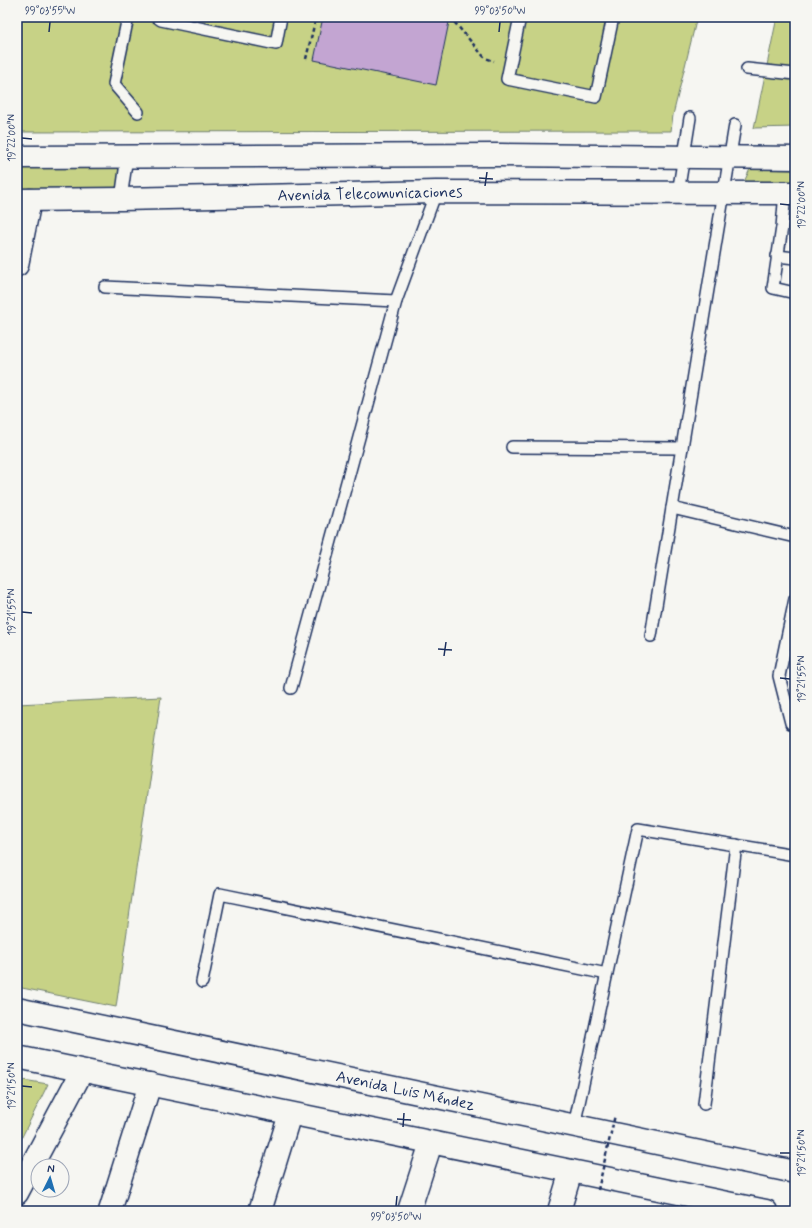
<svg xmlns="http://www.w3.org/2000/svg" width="812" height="1228" font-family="Mynerve,sans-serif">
  <rect width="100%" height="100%" fill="#f6f6f2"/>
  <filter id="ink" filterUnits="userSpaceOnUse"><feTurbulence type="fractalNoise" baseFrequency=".025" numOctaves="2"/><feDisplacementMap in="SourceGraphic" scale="8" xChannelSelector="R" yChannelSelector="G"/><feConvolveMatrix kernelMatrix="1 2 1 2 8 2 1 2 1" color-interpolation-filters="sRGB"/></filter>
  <g filter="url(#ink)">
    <!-- green -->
    <g fill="#c7d286" stroke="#718072">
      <polygon points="17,17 697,17 673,115 671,131 17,132"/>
      <polygon points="777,17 795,17 795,127 754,128"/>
      <polygon points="127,156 121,199 17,200 17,161"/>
      <polygon points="750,169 795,170 795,183 744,182"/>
      <polygon points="161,697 116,1007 17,987 17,704"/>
      <polygon points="17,1079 48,1084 17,1147"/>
    </g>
    <!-- building -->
    <polygon fill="#c3a5d2" stroke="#1b2f5e" points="323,17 450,17 436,85 314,60"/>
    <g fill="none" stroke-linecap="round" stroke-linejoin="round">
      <!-- service casing -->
      <g stroke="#1b2f5e" stroke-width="14">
        <g id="service">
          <polyline points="128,17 114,84 138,112"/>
          <polyline points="157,17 161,20 276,44 281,17"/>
          <polyline points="520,17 507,79 596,97 613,17"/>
          <polyline points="747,69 795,74"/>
          <polyline points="785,192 782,227 773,288 795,293"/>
          <polyline points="678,193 690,118"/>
          <polyline points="121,199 127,156"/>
          <polyline points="777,256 795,258"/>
          <polyline points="105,287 396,301"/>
          <polyline points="512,447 682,448"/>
          <polyline points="672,508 795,537"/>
          <polyline points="795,599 779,676 791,723 795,723"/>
          <polyline points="651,636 735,125"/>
          <polyline points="291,688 396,301 436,192"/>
          <polyline points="202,982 220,894 607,974"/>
          <polyline points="704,1104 736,845"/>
          <polyline points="574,1126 638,829 795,855"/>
        </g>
      </g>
      <!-- minor casing -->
      <g stroke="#1b2f5e" stroke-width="25">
        <g id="minor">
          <polyline points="17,157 501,155 795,158"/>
          <path id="s1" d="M 17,200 L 121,199 L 436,192 L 795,193"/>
          <polyline points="17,265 30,200"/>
          <polyline points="17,1193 82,1071"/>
          <polyline points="110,1211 150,1084"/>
          <polyline points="260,1211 290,1114"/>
          <polyline points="409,1211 431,1143"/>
          <polyline points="559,1211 571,1171"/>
        </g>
      </g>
      <!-- primary casing -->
      <g stroke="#1b2f5e" stroke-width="25">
        <g id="primary">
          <path id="s2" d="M 17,1009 L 795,1172"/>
          <polyline points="17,1057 766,1211"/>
        </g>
      </g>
      <!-- path -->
      <g stroke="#1b2f5e" stroke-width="2.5" stroke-dasharray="4 3" stroke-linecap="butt">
        <polyline points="450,17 485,58 494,61"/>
        <polyline points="306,59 316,17"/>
      </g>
      <!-- service -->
      <use href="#service" stroke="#f6f6f2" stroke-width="11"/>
      <!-- minor -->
      <use href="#minor" stroke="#f6f6f2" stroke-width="22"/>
      <!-- primary -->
      <use href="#primary" stroke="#f6f6f2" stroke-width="22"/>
      <!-- path-bridge -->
      <polyline stroke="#1b2f5e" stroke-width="2.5" stroke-dasharray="4 3" stroke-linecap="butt" points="598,1190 615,1115"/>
    </g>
  </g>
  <!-- ticks -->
  <path fill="none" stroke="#1b2f5e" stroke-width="1.5" d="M 49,32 L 50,22M 499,32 L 500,22M 22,138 L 32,139M 479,178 L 493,179M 485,186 L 487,172M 780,204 L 790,205M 22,612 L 32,613M 438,649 L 452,650M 444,656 L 446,642M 780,678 L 790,679M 22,1086 L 32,1087M 397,1119 L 411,1120M 403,1127 L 404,1113M 780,1153 L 790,1153M 396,1206 L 397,1196"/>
  <g text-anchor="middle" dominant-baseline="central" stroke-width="3" stroke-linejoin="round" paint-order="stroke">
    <!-- street labels -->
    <g font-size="16" fill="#1b2f5e" stroke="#f6f6f2">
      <text stroke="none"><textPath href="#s1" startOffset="353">Avenida Telecomunicaciones</textPath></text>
      <text stroke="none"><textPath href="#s2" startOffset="397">Avenida Luis Méndez</textPath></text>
    </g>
  </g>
  <!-- margin -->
  <rect width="812" height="1228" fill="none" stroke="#f6f6f2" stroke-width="44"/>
  <!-- north arrow -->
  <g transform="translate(50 1178) rotate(5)"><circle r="19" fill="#f6f6f2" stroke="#9ea6b7"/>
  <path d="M0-3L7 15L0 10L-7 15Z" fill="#1f6fb2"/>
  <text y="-6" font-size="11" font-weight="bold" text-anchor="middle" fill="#1b2f5e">N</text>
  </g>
  <rect x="22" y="22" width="768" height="1184" fill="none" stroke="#1b2f5e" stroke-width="1.5"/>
  <g font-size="10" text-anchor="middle" fill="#1b2f5e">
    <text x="50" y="14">99°03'55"W</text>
    <text x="500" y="14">99°03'50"W</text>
    <text transform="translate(11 138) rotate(-90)" y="4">19°22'00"N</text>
    <text transform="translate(801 205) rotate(-90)" y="4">19°22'00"N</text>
    <text transform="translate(11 612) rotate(-90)" y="4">19°21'55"N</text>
    <text transform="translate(801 679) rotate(-90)" y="4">19°21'55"N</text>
    <text transform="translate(11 1086) rotate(-90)" y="4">19°21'50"N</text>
    <text transform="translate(801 1153) rotate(-90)" y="4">19°21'50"N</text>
    <text x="396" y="1220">99°03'50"W</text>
  </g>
</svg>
